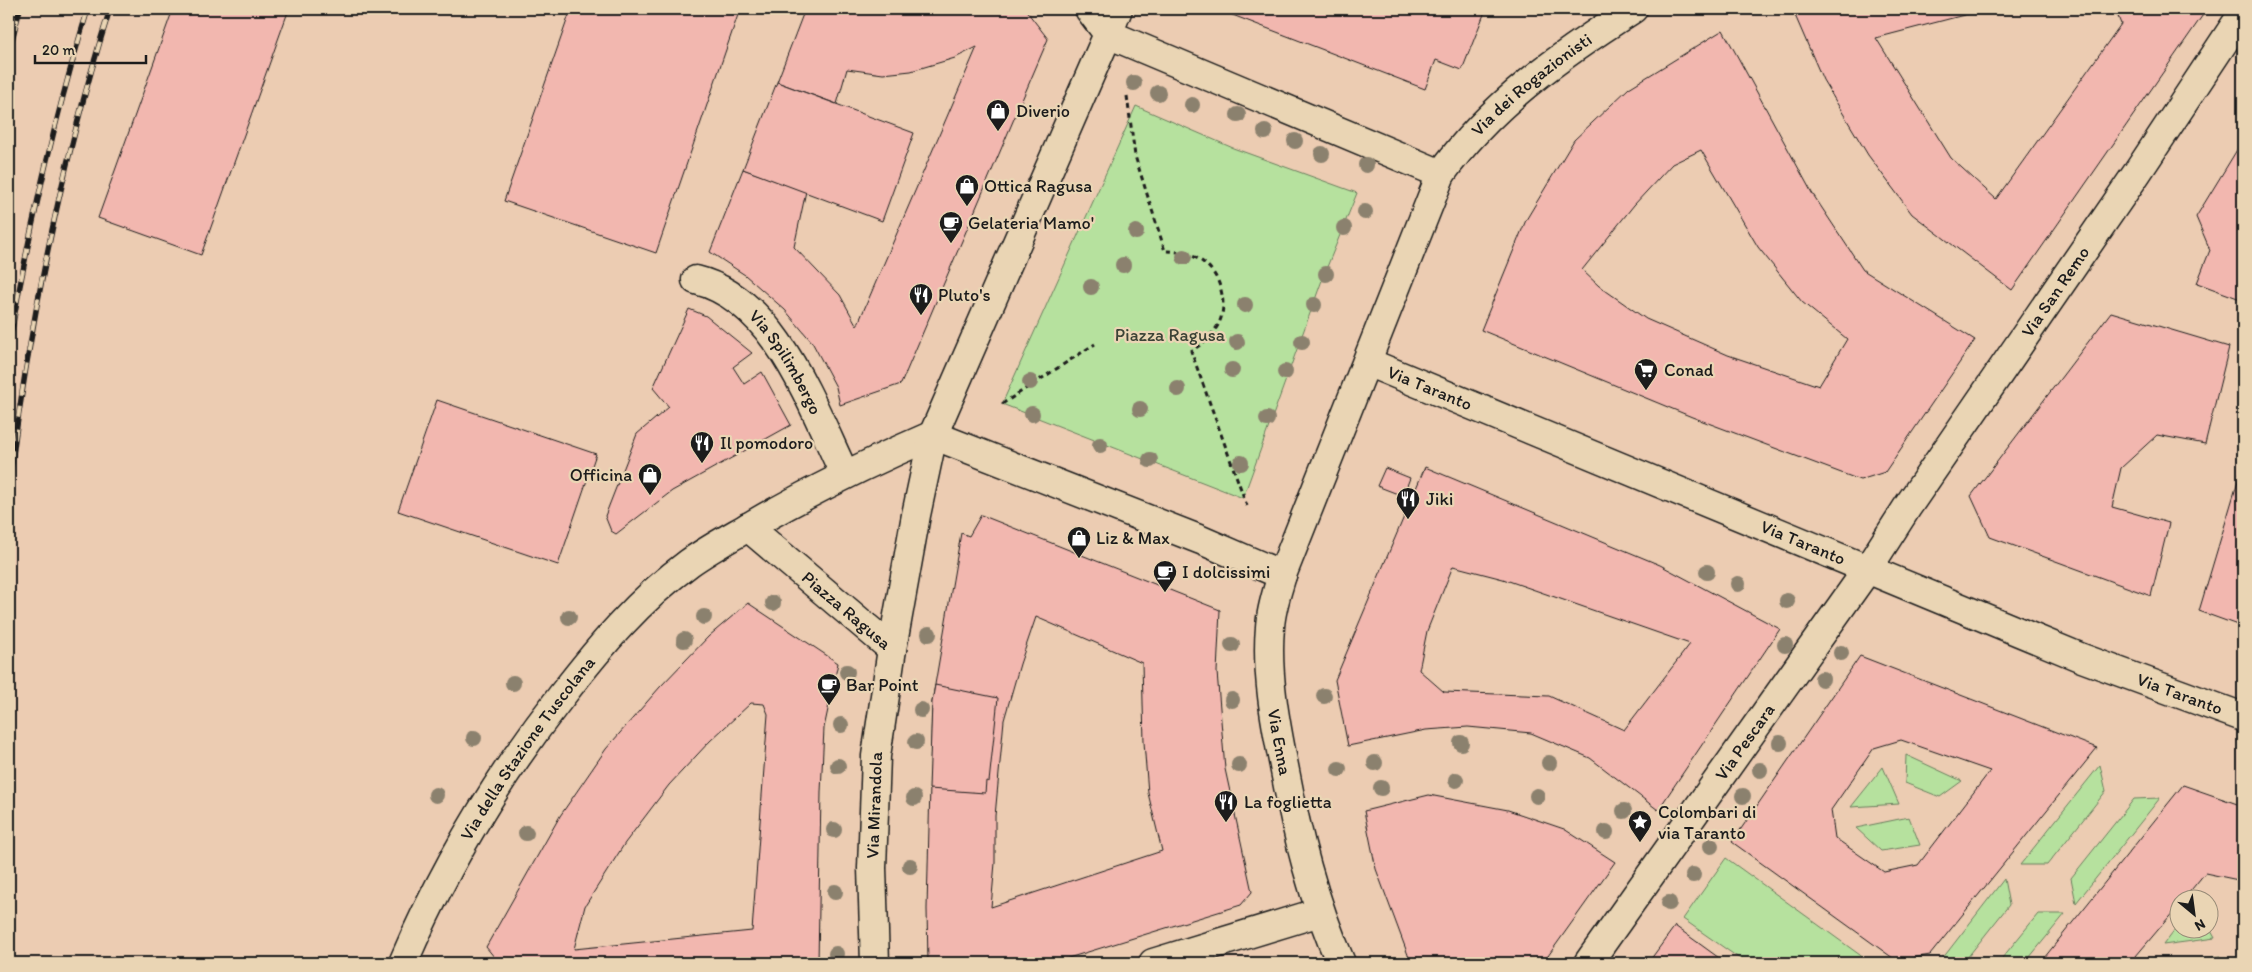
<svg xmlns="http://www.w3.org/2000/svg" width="2252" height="972" font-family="Itim,sans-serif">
  <rect width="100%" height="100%" fill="#ecccb2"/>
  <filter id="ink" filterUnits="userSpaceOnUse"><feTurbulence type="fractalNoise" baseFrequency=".02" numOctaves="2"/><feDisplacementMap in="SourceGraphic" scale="10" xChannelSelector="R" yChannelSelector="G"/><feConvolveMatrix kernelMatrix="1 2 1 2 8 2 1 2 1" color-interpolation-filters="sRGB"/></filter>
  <g filter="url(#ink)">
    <!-- green -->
    <g fill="#b6e19e" stroke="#697e5d">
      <polygon points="1136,106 1233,148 1357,193 1325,272 1243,498 1002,404"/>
      <polygon points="1906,755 1962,781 1940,797 1905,783"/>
      <polygon points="2100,765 2106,791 2047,865 2020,865"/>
      <polygon points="1883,767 1899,804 1851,807"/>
      <polygon points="2160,798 2076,903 2071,878 2134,799"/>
      <polygon points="1909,817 1920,845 1881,851 1856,828"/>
      <polygon points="1726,858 1871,963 1746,963 1683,919"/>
      <polygon points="2004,879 2009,905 1963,963 1939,963"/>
      <polygon points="2038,914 2065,914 2025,963 1998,963"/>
      <polygon points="2179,924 2180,930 2210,929 2215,938 2163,945"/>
      <polygon points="2221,956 2218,963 2173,963"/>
    </g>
    <!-- building -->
    <g fill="#f2b7af" stroke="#1c1c1c" fill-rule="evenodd">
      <polygon points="173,9 289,9 201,255 98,218"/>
      <polygon points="571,9 740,9 656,253 504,201"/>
      <polygon points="805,9 1025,9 1048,39 901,384 840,405 836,387 812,342 785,310 745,275 710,252 743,169 806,191 794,247 840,295 857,326 977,47 955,58 911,71 883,74 847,69 837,104 777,82"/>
      <polygon points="1217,9 1486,9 1462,70 1436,60 1425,89"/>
      <polygon points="1804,9 1987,9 1876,38 1951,158 1996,199 2121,24 2115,9 2207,9 2012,290 1912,214 1868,155 1823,80 1794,13"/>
      <path d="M 1723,30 L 1812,193 L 1863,270 L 1975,340 L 1885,472 L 1860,480 L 1692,417 L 1481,330 L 1526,220 L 1574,140 L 1629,88 ZM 1701,150 L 1758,247 L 1802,302 L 1847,339 L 1819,386 L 1728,355 L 1646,319 L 1599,286 L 1582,270 L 1634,205 L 1672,164 Z"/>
      <polygon points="777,82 914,133 882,221 743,169"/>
      <polygon points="2243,140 2243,300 2197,283 2210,250 2196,217"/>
      <polygon points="689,309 706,316 752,353 733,367 744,384 762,372 791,425 672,491 616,534 611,531 605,516 637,434 669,407 653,388"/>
      <polygon points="2111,312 2229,347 2205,444 2157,435 2121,468 2112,507 2169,523 2151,596 1990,537 1971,496"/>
      <polygon points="437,400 596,454 558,565 398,511"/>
      <polygon points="2243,464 2243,627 2199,611"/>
      <path d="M 1425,467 L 1660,565 L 1780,629 L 1658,810 L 1590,758 L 1531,733 L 1468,727 L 1426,730 L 1348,746 L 1335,680 ZM 1453,566 L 1503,579 L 1690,644 L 1624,730 L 1549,696 L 1444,692 L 1419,670 L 1427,631 Z"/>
      <polygon points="1385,468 1410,478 1403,496 1377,486"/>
      <path d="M 981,515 L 1220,610 L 1217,672 L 1225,769 L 1252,892 L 1241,905 L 1052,963 L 928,963 L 927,909 L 932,702 L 961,533 L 969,536 ZM 1036,617 L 1142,663 L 1144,742 L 1148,793 L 1162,851 L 991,907 L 995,863 L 995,816 L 1004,720 L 1020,664 Z"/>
      <path d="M 748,603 L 838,663 L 824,728 L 821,792 L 818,963 L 499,963 L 486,947 L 560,816 L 606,749 L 660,687 L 709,636 ZM 751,703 L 764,704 L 768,714 L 752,931 L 574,949 L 585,906 L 625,843 L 669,785 L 710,741 Z"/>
      <path d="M 1860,656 L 2097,748 L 1930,955 L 1897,961 L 1732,842 ZM 1901,740 L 1990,771 L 1918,865 L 1884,872 L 1835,838 L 1831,810 L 1874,748 Z"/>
      <polygon points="935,685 998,698 989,782 986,781 985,793 929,789 932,702"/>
      <polygon points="2183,785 2243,806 2243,881 2205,873 2183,900 2180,900 2180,904 2130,963 2040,963"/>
      <polygon points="1429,795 1508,810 1564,829 1615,862 1543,963 1411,963 1376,869 1364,811"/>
      <polygon points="1675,926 1726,963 1648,963"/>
    </g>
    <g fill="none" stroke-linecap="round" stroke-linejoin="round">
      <!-- minor casing -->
      <g stroke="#1c1c1c" stroke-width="31">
        <g id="minor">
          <polyline points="1108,34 1118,9"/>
          <path id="s1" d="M 1441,174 C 1491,104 1561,55 1633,9"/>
          <path id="s2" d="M 696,280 C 777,300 812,407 845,475"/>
          <path id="s3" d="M 748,527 L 892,649"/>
          <path id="s4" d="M 403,963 C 445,865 497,778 563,694 C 601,645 639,600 689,563 C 710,548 733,536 755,523 C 813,490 872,461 933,435"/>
          <path id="s5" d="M 875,963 L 872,868 L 876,756 L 892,649 L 916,515 L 933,435"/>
          <polyline points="1153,963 1320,912"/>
          <path id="s6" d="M 1588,963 L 1867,570 L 1908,506 L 2137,173 L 2243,13"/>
        </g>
      </g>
      <!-- secondary casing -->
      <g stroke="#1c1c1c" stroke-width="31">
        <g id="secondary">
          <polyline points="1089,9 1108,34"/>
          <path id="s7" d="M 1108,34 L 1441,174 L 1282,575 C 1277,592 1271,609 1270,627 C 1266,673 1275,721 1284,766 C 1297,835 1313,900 1341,963"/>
          <polyline points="1108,34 933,435 1201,540 1282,575"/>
          <path id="s8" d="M 1367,362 L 2082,658 L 2243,717"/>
        </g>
      </g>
      <!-- path -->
      <g stroke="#1c1c1c" stroke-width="3" stroke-dasharray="5 4" stroke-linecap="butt">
        <path d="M 1127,96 L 1135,156 L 1165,251 C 1194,251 1217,265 1222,295 C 1224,304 1223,316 1218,325 C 1212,336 1202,344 1191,351 L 1247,506"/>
        <polyline points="1002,404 1095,344"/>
      </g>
      <!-- minor -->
      <use href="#minor" stroke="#ead5b4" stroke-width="28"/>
      <!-- secondary -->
      <use href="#secondary" stroke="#ead5b4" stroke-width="28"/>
      <!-- rail casing -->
      <g stroke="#1c1c1c" stroke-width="5.5">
        <g id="rail">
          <polyline points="9,51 20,9"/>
          <path d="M 9,345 C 29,231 54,119 88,9"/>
          <path d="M 9,483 C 30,322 61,164 110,9"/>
        </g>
      </g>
      <!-- rail -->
      <use href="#rail" stroke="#ead5b4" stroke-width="4" stroke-dasharray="11" stroke-linecap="butt"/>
    </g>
    <!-- trees -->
    <g fill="#8b816e">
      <circle cx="1134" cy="83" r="8"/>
      <circle cx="1158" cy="93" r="8"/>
      <circle cx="1192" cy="105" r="8"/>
      <circle cx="1238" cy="115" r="8"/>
      <circle cx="1265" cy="132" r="8"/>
      <circle cx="1295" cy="141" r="8"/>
      <circle cx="1322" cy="154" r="8"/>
      <circle cx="1366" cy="165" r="8"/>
      <circle cx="1365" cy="212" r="8"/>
      <circle cx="1344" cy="228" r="8"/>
      <circle cx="1136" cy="232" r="8"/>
      <circle cx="1184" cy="257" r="8"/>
      <circle cx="1123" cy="265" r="8"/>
      <circle cx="1326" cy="274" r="8"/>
      <circle cx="1091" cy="287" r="8"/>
      <circle cx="1245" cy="305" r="8"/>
      <circle cx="1314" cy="305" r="8"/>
      <circle cx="1237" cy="342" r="8"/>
      <circle cx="1302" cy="342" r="8"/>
      <circle cx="1232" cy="370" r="8"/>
      <circle cx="1285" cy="372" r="8"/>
      <circle cx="1030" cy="382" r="8"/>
      <circle cx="1178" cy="389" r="8"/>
      <circle cx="1140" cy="409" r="8"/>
      <circle cx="1032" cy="414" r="8"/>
      <circle cx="1267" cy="419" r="8"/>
      <circle cx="1100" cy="445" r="8"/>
      <circle cx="1150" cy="460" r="8"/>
      <circle cx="1241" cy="463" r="8"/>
      <circle cx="1707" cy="572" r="8"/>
      <circle cx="1738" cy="584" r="8"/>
      <circle cx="1787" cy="601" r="8"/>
      <circle cx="773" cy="603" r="8"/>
      <circle cx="569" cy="617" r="8"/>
      <circle cx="704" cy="617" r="8"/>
      <circle cx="929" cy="634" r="8"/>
      <circle cx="684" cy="640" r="8"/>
      <circle cx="1232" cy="645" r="8"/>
      <circle cx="1785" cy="645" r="8"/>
      <circle cx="1841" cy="653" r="8"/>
      <circle cx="847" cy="672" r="8"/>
      <circle cx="1822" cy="679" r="8"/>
      <circle cx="513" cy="683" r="8"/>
      <circle cx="1324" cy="696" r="8"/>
      <circle cx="1232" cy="700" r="8"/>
      <circle cx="921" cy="710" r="8"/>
      <circle cx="841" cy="725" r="8"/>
      <circle cx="474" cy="738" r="8"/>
      <circle cx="916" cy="742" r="8"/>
      <circle cx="1461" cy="743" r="8"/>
      <circle cx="1780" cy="743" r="8"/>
      <circle cx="1375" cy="763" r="8"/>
      <circle cx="1549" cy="763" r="8"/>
      <circle cx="1239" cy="765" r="8"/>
      <circle cx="838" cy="766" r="8"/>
      <circle cx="1339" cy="769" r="8"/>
      <circle cx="1760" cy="770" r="8"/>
      <circle cx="1456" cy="780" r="8"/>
      <circle cx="1381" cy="788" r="8"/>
      <circle cx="436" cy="795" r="8"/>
      <circle cx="1537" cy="796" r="8"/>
      <circle cx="1743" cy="796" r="8"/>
      <circle cx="914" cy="798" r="8"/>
      <circle cx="1624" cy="811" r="8"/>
      <circle cx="834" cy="830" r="8"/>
      <circle cx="1606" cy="832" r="8"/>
      <circle cx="526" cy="833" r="8"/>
      <circle cx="1711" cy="846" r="8"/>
      <circle cx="910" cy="866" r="8"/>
      <circle cx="1693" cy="875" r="8"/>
      <circle cx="835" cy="892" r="8"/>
      <circle cx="1669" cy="903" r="8"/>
      <circle cx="836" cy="954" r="8"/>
    </g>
  </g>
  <!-- icons -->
  <defs>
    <g id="shop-pin" transform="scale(1.25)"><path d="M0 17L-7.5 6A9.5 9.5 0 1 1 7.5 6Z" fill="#1c1c1c" stroke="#ead5b4"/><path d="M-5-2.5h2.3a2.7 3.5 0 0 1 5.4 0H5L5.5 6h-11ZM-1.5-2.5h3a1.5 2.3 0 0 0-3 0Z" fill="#fff"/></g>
    <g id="cafe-pin" transform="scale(1.25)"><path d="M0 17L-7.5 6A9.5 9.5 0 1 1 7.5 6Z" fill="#1c1c1c" stroke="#ead5b4"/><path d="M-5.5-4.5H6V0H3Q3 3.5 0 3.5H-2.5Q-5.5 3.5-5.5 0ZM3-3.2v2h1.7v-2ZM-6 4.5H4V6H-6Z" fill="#fff"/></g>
    <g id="restaurant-pin" transform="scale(1.25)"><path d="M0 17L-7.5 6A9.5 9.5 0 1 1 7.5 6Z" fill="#1c1c1c" stroke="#ead5b4"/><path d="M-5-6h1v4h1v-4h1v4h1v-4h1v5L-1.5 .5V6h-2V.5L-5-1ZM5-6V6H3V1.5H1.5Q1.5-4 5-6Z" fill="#fff"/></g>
    <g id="supermarket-pin" transform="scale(1.25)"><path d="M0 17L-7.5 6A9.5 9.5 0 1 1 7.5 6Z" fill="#1c1c1c" stroke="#ead5b4"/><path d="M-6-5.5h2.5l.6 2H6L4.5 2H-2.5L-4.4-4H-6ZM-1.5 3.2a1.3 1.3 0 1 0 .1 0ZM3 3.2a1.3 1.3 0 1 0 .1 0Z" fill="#fff"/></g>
    <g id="sight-pin" transform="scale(1.25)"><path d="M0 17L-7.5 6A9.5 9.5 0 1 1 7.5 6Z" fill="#1c1c1c" stroke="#ead5b4"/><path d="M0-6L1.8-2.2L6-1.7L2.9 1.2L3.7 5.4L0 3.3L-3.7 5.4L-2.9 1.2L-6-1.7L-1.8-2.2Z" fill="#fff"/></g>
  </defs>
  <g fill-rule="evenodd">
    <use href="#shop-pin" x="998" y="111"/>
    <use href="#shop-pin" x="967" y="186"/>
    <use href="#cafe-pin" x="951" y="223"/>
    <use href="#restaurant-pin" x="921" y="295"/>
    <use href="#supermarket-pin" x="1646" y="370"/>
    <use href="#restaurant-pin" x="702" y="443"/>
    <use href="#shop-pin" x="650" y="475"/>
    <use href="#restaurant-pin" x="1408" y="499"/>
    <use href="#shop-pin" x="1079" y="538"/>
    <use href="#cafe-pin" x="1165" y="572"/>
    <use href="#cafe-pin" x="829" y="685"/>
    <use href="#restaurant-pin" x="1226" y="802"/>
    <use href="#sight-pin" x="1640" y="822"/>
  </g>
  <g text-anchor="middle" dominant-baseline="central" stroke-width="4.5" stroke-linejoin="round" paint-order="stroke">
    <!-- street labels -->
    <g font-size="18" fill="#1c1c1c" stroke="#ead5b4">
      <text stroke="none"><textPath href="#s1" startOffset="128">Via dei Rogazionisti</textPath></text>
      <text stroke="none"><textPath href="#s6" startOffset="818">Via San Remo</textPath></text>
      <text stroke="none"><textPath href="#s2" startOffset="126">Via Spilimbergo</textPath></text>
      <text stroke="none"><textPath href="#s8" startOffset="68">Via Taranto</textPath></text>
      <text stroke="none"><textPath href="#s8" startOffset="472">Via Taranto</textPath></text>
      <text stroke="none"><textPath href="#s3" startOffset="129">Piazza Ragusa</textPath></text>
      <text stroke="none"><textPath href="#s8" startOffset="878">Via Taranto</textPath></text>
      <text stroke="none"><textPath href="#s7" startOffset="962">Via Enna</textPath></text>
      <text stroke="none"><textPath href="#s6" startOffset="271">Via Pescara</textPath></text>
      <text stroke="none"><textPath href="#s4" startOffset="249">Via della Stazione Tuscolana</textPath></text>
      <text stroke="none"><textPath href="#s5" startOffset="158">Via Mirandola</textPath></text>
    </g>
    <!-- poi labels -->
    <g font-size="18" fill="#1c1c1c" stroke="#ead5b4" text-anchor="start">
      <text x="1016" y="111">Diverio</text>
      <text x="984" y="186">Ottica Ragusa</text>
      <text x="968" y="223">Gelateria Mamo'</text>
      <text x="938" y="295">Pluto's</text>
      <text x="1664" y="370">Conad</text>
      <text x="720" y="443">Il pomodoro</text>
      <text x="632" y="475" text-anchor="end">Officina</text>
      <text x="1426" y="499">Jiki</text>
      <text x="1096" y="538">Liz &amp; Max</text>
      <text x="1182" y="572">I dolcissimi</text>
      <text x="846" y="685">Bar Point</text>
      <text x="1244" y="802">La foglietta</text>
      <text x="1658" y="812">Colombari di<tspan x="1658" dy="21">via Taranto</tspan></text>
    </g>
    <!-- park labels -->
    <g font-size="18" fill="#3b4336" stroke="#ead5b4">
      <text x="1170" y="335">Piazza Ragusa</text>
    </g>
  </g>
  <!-- margin -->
  <rect width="2252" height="972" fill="none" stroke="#ead5b4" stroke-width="30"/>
  <rect x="15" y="15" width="2222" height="942" fill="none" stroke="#1c1c1c" stroke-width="2" filter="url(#ink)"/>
  <!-- north arrow -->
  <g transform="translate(2194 914) rotate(151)"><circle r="24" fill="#ead5b4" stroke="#988b77"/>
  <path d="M0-4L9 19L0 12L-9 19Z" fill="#1c1c1c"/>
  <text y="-8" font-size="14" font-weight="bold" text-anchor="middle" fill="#1c1c1c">N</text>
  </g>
  <!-- scale -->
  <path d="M35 55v8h111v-8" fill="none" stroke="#1c1c1c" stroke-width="2.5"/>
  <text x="42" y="55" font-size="15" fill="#1c1c1c" stroke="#ead5b4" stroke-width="4" paint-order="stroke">20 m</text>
</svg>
